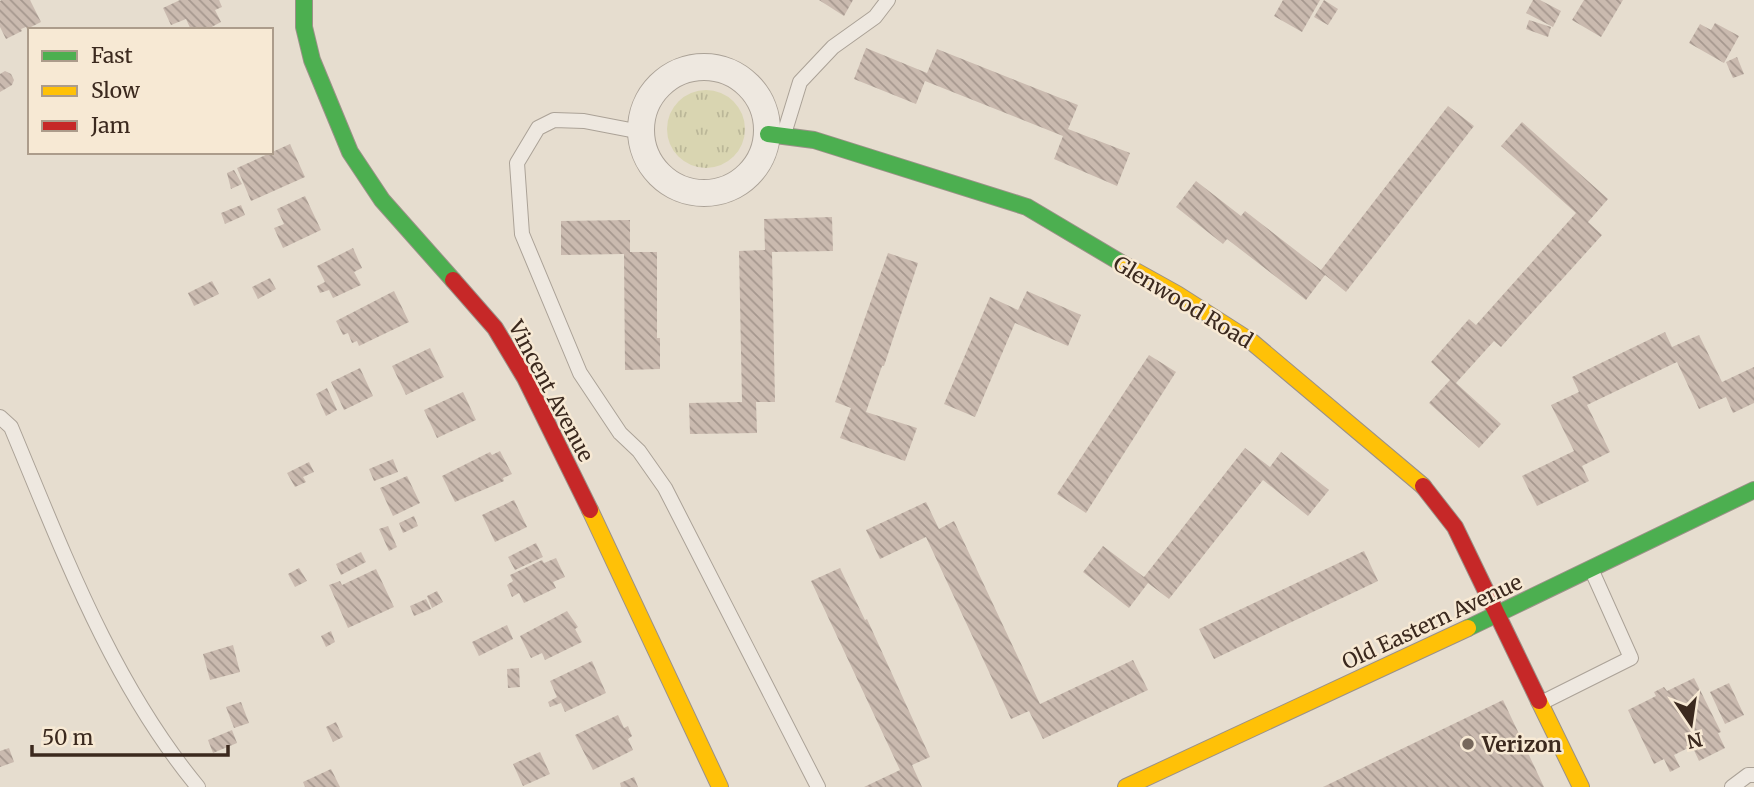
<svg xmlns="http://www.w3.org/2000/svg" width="1754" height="787" font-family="Merriweather,serif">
  <defs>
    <pattern id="grass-tufts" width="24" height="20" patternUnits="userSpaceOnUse" patternTransform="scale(1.75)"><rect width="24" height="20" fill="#d9d5b1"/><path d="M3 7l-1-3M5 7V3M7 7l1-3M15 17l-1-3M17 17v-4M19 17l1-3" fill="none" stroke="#bbb798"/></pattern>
    <pattern id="building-back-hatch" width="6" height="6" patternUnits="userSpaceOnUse" patternTransform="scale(1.75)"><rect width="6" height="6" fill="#cabaaf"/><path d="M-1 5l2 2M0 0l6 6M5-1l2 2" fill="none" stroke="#a5978e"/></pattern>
  </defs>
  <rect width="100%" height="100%" fill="#e6ddcf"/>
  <!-- grass -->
  <circle fill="url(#grass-tufts)" cx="706" cy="129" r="39"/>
  <!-- building -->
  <g fill="url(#building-back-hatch)">
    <polygon points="2,0 30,0 41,22 27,29 26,27 21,29 22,31 6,39 0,27 0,1"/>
    <polygon points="180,0 219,0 222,7 215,10 221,22 206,30 191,30 186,19 171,25 163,8"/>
    <polygon points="819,0 853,0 844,16"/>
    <polygon points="1283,0 1320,0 1302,32 1274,16"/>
    <polygon points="1324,0 1338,9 1328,25 1314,17"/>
    <polygon points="1533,0 1540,0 1561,11 1553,27 1526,13"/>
    <polygon points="1584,0 1623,0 1601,37 1572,20"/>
    <polygon points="1529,20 1551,27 1548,37 1526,29"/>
    <polygon points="1715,23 1739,36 1724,63 1689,43 1700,24 1711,30"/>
    <polygon points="866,48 927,73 937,49 1078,105 1068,129 1130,153 1117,186 1054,159 1063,136 925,81 916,104 854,79"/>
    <polygon points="1737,57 1744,74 1733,78 1726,62"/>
    <polygon points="5,71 11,74 14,80 12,85 0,92 0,74"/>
    <polygon points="1448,106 1474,126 1346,292 1325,275 1306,300 1227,239 1223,244 1176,207 1196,181 1241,216 1245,211 1321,270"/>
    <polygon points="1522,122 1608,199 1588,222 1602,235 1501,347 1494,341 1456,383 1501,424 1479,448 1429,403 1450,380 1431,362 1469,319 1476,325 1576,213 1501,146"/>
    <polygon points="290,144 305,177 251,201 237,168"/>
    <polygon points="234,170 242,184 231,189 227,173"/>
    <polygon points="305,196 321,230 283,248 274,228 284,224 277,209"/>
    <polygon points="241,205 245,215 225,224 221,213"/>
    <polygon points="832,217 833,251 772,252 775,402 756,402 757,433 690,434 689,403 742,402 739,251 765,250 764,219"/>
    <polygon points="630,220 630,252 657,252 657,338 660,338 660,369 625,370 624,254 561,255 561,221"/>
    <polygon points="353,248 362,268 354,272 361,285 333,298 329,290 320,293 317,286 325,282 317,266"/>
    <polygon points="888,253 918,263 884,366 882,366 866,412 917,428 905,461 840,438 851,408 835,402"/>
    <polygon points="270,278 276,289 258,299 252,287"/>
    <polygon points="212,281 219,294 194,306 188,293"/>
    <polygon points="394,291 409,322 359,346 357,341 352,343 348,333 343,335 336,321"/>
    <polygon points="1027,291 1081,315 1068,346 1015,323 975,417 944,404 990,297 1018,310"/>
    <polygon points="1665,332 1672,347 1699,335 1722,382 1754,367 1754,403 1733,413 1726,397 1699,409 1677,362 1587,405 1610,452 1582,466 1589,481 1537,506 1522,476 1574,451 1551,405 1579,392 1572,377"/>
    <polygon points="430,348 444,377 406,395 392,366"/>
    <polygon points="1149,355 1176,372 1086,513 1057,494"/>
    <polygon points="360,368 373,396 344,410 331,382"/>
    <polygon points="327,388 337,410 326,416 316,394"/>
    <polygon points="463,392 476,420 437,438 424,410"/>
    <polygon points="1245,448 1270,467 1281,452 1329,490 1308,516 1263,480 1169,599 1148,583 1129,608 1083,572 1103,546 1144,577"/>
    <polygon points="500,451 512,474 503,478 504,481 455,502 442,476 490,452 492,455"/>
    <polygon points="393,459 398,472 374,481 369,469"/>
    <polygon points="309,462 314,472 303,477 306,482 295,487 287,473"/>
    <polygon points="407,476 420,503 393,516 380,488"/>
    <polygon points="514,500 527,527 495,542 482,515"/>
    <polygon points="926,502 939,529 954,521 1040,704 1133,660 1148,690 1043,739 1029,711 1011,719 926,537 880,559 866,530"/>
    <polygon points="414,516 418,526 403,533 399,523"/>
    <polygon points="388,526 397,547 389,551 379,529"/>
    <polygon points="536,543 543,557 515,570 508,557"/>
    <polygon points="1364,551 1378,581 1214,659 1199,629"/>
    <polygon points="361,552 366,562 341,575 336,564"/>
    <polygon points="556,558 565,577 553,582 556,588 524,603 519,593 512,597 507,585 513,581 510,575 542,560 544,563"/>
    <polygon points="299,568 307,581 295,587 288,574"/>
    <polygon points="840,568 865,620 867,619 930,757 912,765 922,787 864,787 900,770 811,581"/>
    <polygon points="376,569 394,607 348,628 329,585 340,581 342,585"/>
    <polygon points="437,591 443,602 432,608 427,596"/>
    <polygon points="426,599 431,609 414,616 410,606"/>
    <polygon points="567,611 578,627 575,629 582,642 545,660 542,653 531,658 520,636"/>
    <polygon points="507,625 513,639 479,656 472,642"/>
    <polygon points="331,631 335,642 326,647 321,636"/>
    <polygon points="233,645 240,672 210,680 203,654"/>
    <polygon points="592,661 606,693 565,712 561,703 550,707 548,702 557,697 550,681"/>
    <polygon points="519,668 520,687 508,688 507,669"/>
    <polygon points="1694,678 1721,732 1718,733 1725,748 1699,761 1692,746 1674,755 1680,767 1670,772 1664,759 1654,764 1628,710 1656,696 1654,692 1664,687 1667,691"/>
    <polygon points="1729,683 1744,715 1725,724 1710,692"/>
    <polygon points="1503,700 1544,787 1323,787"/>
    <polygon points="241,702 249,723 234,728 226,707"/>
    <polygon points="618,715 624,728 628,726 632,736 628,739 633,750 593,770 575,735"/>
    <polygon points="336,722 343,737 333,742 326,727"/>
    <polygon points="232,730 237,743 213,753 208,740"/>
    <polygon points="9,748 14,762 0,767 0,751"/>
    <polygon points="540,752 550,774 523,786 513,764"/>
    <polygon points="331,769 340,787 305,787 303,782"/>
    <polygon points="634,777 638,787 621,787 620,783"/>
  </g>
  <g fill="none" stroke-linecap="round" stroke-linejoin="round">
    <!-- lane casing -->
    <g stroke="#aba297" stroke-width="16">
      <g id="lane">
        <polyline points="641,132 584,121 554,120 538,128 517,163 522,234 580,373 620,433 639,451 665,488 818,787"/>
        <polyline points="784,134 800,82 833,47 875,17 888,0"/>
        <path d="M 0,417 L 11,427 C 63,551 111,682 198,787"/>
        <polyline points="1541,703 1631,658 1592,571"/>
        <polyline points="1732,787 1748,775 1754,775"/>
      </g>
    </g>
    <!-- street casing -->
    <g stroke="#aba297" stroke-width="28">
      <circle id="street" cx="704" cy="130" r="63"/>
    </g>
    <!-- fast casing -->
    <g stroke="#9b9188" stroke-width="18">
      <g id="fast">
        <polyline points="304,0 304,27 312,60 350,152 382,200 453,280"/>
        <polyline points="768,134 814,140 1027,207 1123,264"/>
        <polyline points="1468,628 1754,490"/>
      </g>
    </g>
    <!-- slow casing -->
    <g stroke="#9b9188" stroke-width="18">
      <g id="slow">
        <polyline points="1123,264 1177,294 1252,342 1423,486"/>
        <polyline points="590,510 720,787"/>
        <polyline points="1539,701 1581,787"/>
        <polyline points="1126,787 1468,628"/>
      </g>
    </g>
    <!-- jam casing -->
    <g stroke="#9b9188" stroke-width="18">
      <g id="jam">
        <polyline points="453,280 495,328 525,378 590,510"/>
        <polyline points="1423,486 1455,527 1539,701"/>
      </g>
    </g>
    <!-- lane -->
    <use href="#lane" stroke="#eee8e0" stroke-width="14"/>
    <!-- street -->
    <use href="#street" stroke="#eee8e0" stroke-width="26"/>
    <!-- fast -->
    <use href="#fast" stroke="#4caf50" stroke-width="16"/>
    <!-- slow -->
    <use href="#slow" stroke="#ffc107" stroke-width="16"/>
    <!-- jam -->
    <use href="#jam" stroke="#c62828" stroke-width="16"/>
  </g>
  <!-- markers -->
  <circle fill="#77685c" stroke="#f7e9d4" stroke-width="2.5" cx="1468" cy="744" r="7"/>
  <g text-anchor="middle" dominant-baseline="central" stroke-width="5" stroke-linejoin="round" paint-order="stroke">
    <!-- street labels -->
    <g font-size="21" fill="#3b291e" stroke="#f7e9d4">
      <text transform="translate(1183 302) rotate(31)">Glenwood Road</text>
      <text transform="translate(551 391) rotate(62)">Vincent Avenue</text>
      <text transform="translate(1432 622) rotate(-25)">Old Eastern Avenue</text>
    </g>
    <!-- poi labels -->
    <g font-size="21" font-weight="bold" fill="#3b291e" stroke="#f7e9d4" text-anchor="start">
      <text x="1482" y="744">Verizon</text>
    </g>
  </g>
  <!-- legend -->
  <rect x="28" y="28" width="245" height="126" fill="#f7e9d4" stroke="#ac9c8b" stroke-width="2"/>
  <rect x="42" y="51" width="35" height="10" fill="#4caf50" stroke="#ac9c8b" stroke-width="2"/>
  <text x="91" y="63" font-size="21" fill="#3b291e">Fast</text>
  <rect x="42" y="86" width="35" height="10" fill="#ffc107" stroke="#ac9c8b" stroke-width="2"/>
  <text x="91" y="98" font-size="21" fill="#3b291e">Slow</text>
  <rect x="42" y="121" width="35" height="10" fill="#c62828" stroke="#ac9c8b" stroke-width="2"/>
  <text x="91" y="133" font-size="21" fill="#3b291e">Jam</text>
  <!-- north arrow -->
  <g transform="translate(1691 724) rotate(167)" stroke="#f7e9d4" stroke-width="5" paint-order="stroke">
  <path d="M0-5L12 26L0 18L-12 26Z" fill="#3b291e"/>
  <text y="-10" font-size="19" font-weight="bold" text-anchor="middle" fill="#3b291e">N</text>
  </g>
  <!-- scale -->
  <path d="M32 745v10h196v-10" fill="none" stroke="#3b291e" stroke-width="3.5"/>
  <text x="42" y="745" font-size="21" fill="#3b291e" stroke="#f7e9d4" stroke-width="5" paint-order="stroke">50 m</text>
</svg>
